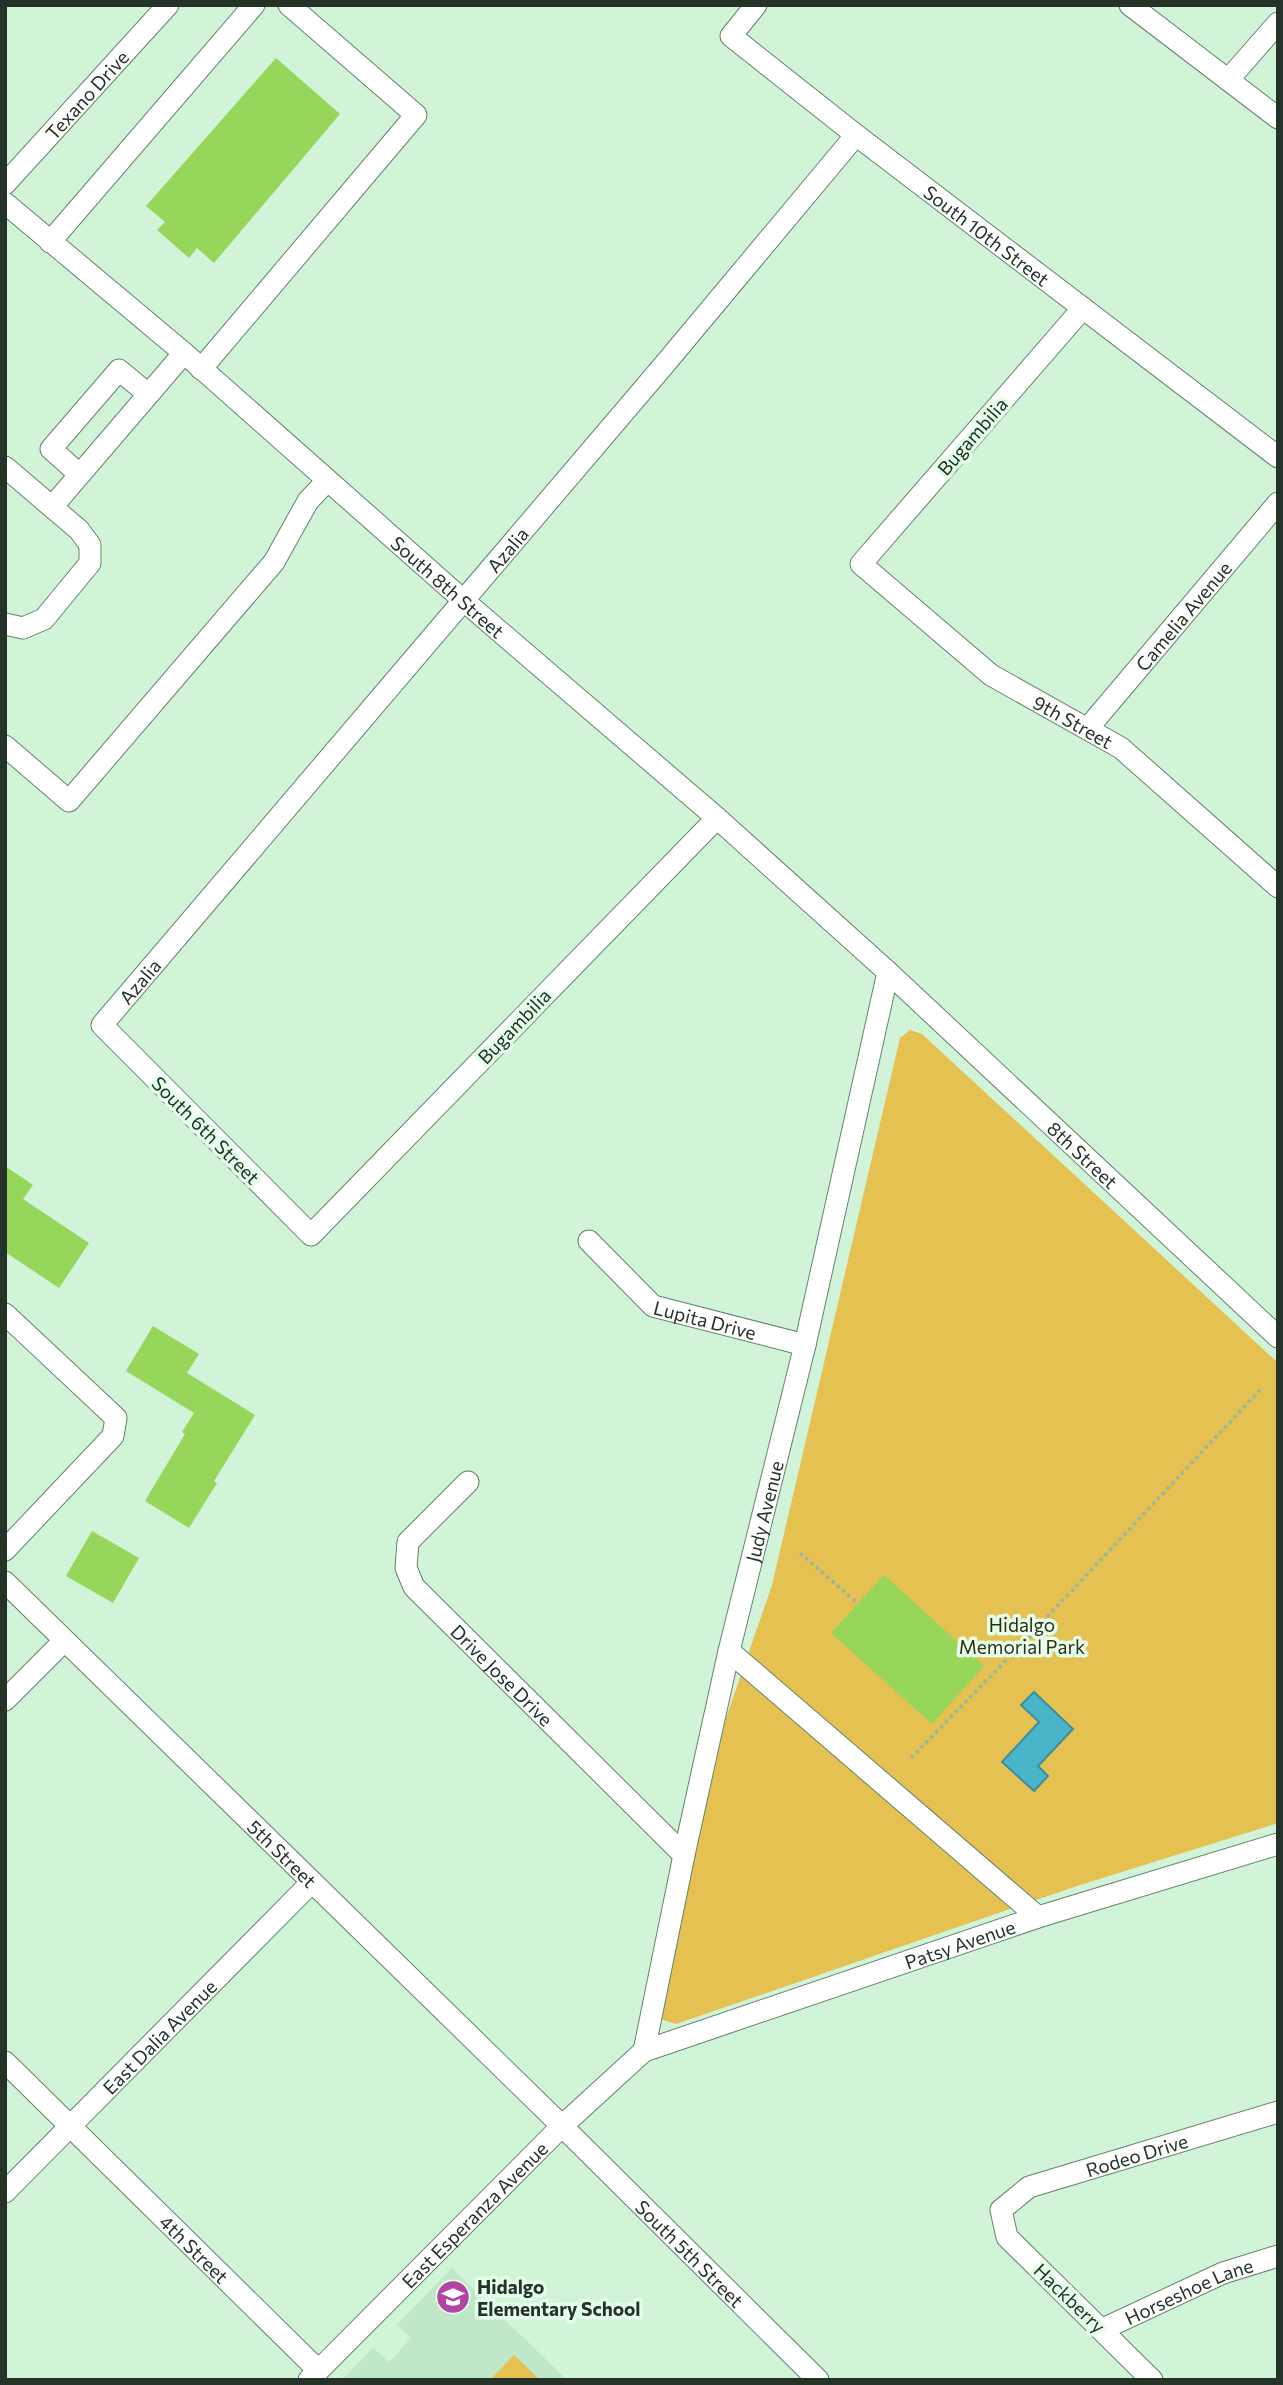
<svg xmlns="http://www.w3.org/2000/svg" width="1283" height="2385" font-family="Commissioner,sans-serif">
  <rect width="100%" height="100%" fill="#d1f4d9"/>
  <!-- built -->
  <polygon fill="#c0e7c8" points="452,2268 567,2380 342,2380 373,2348 389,2362 411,2338 397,2325"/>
  <!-- green -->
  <g fill="#e4c151">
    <polygon points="910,1030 922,1034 1278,1363 1278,1823 1077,1886 676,2024 663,2020 659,2014 726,1718 772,1585 900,1038"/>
    <polygon points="514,2355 540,2380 490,2380"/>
  </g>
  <!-- water -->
  <polygon fill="#48b5c9" stroke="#3e8e99" stroke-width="2" points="1034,1692 1073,1729 1038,1766 1048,1776 1034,1791 1002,1762 1039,1722 1021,1705"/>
  <!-- building -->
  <g fill="#96d65a">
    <polygon points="276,58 340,114 214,263 197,248 189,258 157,230 165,222 146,206"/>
    <polygon points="5,1166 33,1185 23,1199 89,1243 59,1288 5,1252"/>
    <polygon points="153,1326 199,1354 187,1373 255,1415 214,1481 217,1483 189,1528 145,1501 185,1434 182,1432 194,1413 126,1371"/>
    <polygon points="92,1531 139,1558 113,1603 66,1576"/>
    <polygon points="884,1575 984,1666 932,1724 831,1633"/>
  </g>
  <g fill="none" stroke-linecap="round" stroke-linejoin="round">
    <!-- minor casing -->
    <g stroke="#64836c" stroke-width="23">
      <g id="minor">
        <path id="s1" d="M 756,5 L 731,36 L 856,135 L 1278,457"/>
        <polyline points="1130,5 1278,118"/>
        <polyline points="1228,80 1278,23"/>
        <path id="s2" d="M 5,184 L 168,5"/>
        <path id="s3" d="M 5,203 L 184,353 L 463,600 L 717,818 L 888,972 L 1278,1337"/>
        <polyline points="50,242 254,5"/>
        <path id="s4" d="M 1083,308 L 861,564 L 991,675 L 1121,748 L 1278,887"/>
        <polyline points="201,369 416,115 289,5"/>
        <polyline points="5,467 79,530 90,545 90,563 44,619 23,628 5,624"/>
        <polyline points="79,474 51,449 119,370 148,394"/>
        <polyline points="52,507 184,353"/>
        <path id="s5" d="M 1088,728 L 1278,503"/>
        <polyline points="5,746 69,801 274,562 308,501 327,481"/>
        <path id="s6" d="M 717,818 L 311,1235 L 102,1025 L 664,365 L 856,135"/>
        <path id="s7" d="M 589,1241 L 653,1306 L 805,1345"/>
        <polyline points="5,1314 116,1418 113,1436 5,1550"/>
        <path id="s8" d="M 468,1482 L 408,1542 L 406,1568 L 414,1587 L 684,1855"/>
        <path id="s9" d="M 5,1582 L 562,2126 L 818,2380"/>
        <polyline points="729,1651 1038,1917"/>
        <polyline points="5,1700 64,1641"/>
        <path id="s10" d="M 644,2051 L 684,1855 L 729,1651 L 805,1345 L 888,972"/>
        <path id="s11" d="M 5,2062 L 318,2370"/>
        <path id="s12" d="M 5,2192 L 312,1882"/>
        <path id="s13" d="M 1103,2329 L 1223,2273 L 1278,2256"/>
        <path id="s14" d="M 309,2380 L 562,2126 L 644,2051 L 1038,1917 L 1278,1844"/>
        <path id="s15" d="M 1152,2380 L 1007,2237 L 1001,2210 L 1029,2187 L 1278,2112"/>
      </g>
    </g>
    <!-- path -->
    <g stroke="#9ab7a1" stroke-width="3.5" stroke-dasharray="3.5 3.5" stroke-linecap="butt">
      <polyline points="800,1553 856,1602"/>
      <polyline points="911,1758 1017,1649 1262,1388"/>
    </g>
    <!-- minor -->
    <use href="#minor" stroke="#fff" stroke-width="21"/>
  </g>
  <!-- icons -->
  <defs>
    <g id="school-disc" transform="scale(1.75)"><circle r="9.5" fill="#b145a5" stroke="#e4ffea"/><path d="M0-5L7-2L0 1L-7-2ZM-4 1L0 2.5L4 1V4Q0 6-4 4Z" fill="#fff"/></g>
  </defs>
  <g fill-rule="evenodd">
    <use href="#school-disc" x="453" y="2297"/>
  </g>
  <g text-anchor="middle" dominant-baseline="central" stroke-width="7" stroke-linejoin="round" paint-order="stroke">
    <!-- street labels -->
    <g font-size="19" fill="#253228" stroke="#e4ffea">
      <text stroke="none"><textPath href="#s2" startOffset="121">Texano Drive</textPath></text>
      <text stroke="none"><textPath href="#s1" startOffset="364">South 10th Street</textPath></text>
      <text transform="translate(972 436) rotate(-49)">Bugambilia</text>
      <text stroke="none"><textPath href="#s6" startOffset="1503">Azalia</textPath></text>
      <text stroke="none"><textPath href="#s3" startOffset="586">South 8th Street</textPath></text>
      <text stroke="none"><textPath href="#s5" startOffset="147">Camelia Avenue</textPath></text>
      <text stroke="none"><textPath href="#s4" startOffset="604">9th Street</textPath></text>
      <text stroke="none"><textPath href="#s6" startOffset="936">Azalia</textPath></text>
      <text transform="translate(514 1026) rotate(-46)">Bugambilia</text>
      <text transform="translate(206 1130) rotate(45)">South 6th Street</text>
      <text stroke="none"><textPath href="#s3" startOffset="1438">8th Street</textPath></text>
      <text stroke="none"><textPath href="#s7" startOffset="145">Lupita Drive</textPath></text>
      <text stroke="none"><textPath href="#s10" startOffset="553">Judy Avenue</textPath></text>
      <text stroke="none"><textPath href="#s8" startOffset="256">Drive Jose Drive</textPath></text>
      <text stroke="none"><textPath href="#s9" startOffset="388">5th Street</textPath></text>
      <text stroke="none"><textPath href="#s14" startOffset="803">Patsy Avenue</textPath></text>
      <text stroke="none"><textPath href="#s12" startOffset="219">East Dalia Avenue</textPath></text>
      <text stroke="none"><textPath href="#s15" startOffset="380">Rodeo Drive</textPath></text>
      <text stroke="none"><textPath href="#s14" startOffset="234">East Esperanza Avenue</textPath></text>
      <text stroke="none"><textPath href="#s11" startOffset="266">4th Street</textPath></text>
      <text stroke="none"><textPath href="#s9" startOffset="959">South 5th Street</textPath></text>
      <text stroke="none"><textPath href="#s13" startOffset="94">Horseshoe Lane</textPath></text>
      <text transform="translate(1070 2298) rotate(44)">Hackberry</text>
    </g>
    <!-- park labels -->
    <g font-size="19" fill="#342c14" stroke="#e4ffea">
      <text x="1022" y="1624">Hidalgo<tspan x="1022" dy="22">Memorial Park</tspan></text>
    </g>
    <!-- poi labels -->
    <g font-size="19" font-weight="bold" fill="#253228" stroke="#e4ffea" text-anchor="start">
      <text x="477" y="2286">Hidalgo<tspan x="477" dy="22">Elementary School</tspan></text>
    </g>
  </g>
  <!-- border -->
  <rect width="1283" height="2385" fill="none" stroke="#253228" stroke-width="14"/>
</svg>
